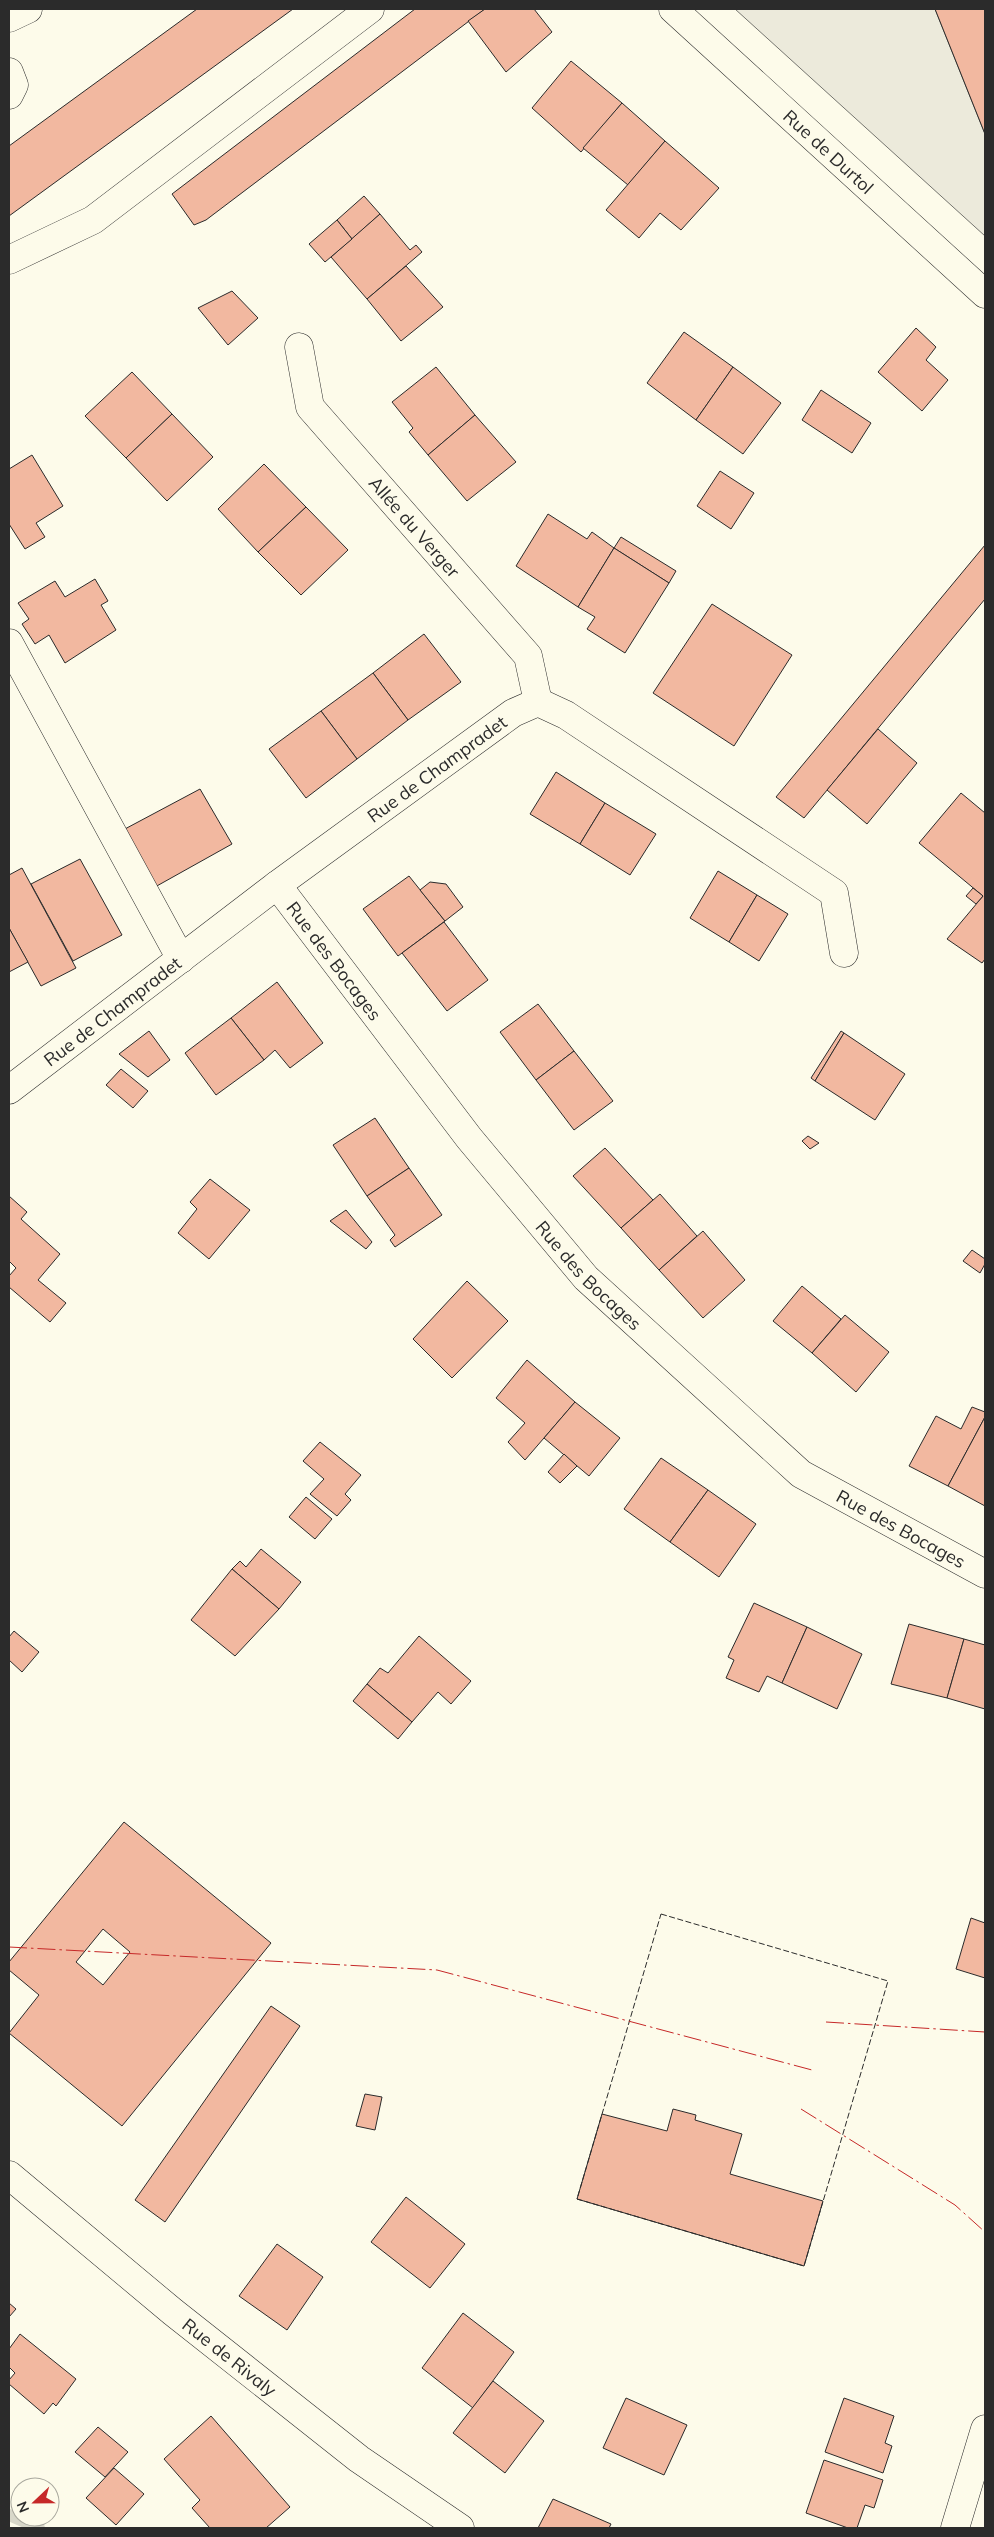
<svg xmlns="http://www.w3.org/2000/svg" width="994" height="2537" font-family="Mulish,sans-serif">
  <rect width="100%" height="100%" fill="#fdfbea"/>
  <!-- parking -->
  <polygon fill="#eceadb" stroke="#74746e" points="735,9 935,9 985,134 985,236"/>
  <g fill="none" stroke-linecap="round" stroke-linejoin="round">
    <!-- stream -->
    <polyline stroke="#d8d7c9" stroke-width="12" points="9,2515 39,2528"/>
  </g>
  <!-- building -->
  <g fill="#f2b8a0" stroke="#2b2b2b" fill-rule="evenodd">
    <polygon points="197,9 293,9 9,216 9,146"/>
    <polygon points="415,9 485,9 206,220 194,225 172,194"/>
    <polygon points="485,9 534,9 552,32 506,72 468,21"/>
    <polygon points="935,9 985,9 985,134"/>
    <polygon points="571,61 622,103 581,152 532,108"/>
    <polygon points="622,103 665,141 628,185 583,148"/>
    <polygon points="665,141 719,188 681,230 660,213 639,238 606,210"/>
    <polygon points="364,196 380,214 352,239 337,220"/>
    <polygon points="380,214 410,250 416,245 422,252 367,299 331,257"/>
    <polygon points="337,220 352,239 325,262 309,244"/>
    <polygon points="406,266 443,307 401,341 367,299"/>
    <polygon points="232,291 258,318 228,345 198,308"/>
    <polygon points="916,328 936,347 926,360 948,380 922,411 878,372"/>
    <polygon points="684,332 733,367 696,420 647,383"/>
    <polygon points="436,367 475,415 428,455 409,432 413,428 392,402"/>
    <polygon points="733,367 781,403 743,454 696,420"/>
    <polygon points="132,372 172,414 126,458 85,416"/>
    <polygon points="821,390 871,423 852,453 802,420"/>
    <polygon points="172,414 213,457 167,501 126,458"/>
    <polygon points="475,415 516,462 467,501 428,455"/>
    <polygon points="32,455 63,506 36,523 45,537 25,549 9,524 9,469"/>
    <polygon points="264,464 306,507 258,552 218,509"/>
    <polygon points="720,471 754,493 731,529 697,506"/>
    <polygon points="306,507 348,550 301,595 258,552"/>
    <polygon points="548,514 587,539 592,532 614,548 578,607 516,566"/>
    <polygon points="621,537 676,571 669,583 614,548"/>
    <polygon points="985,545 985,599 804,818 776,797"/>
    <polygon points="614,548 669,583 625,653 587,629 595,617 578,607"/>
    <polygon points="95,579 108,601 101,605 116,630 65,663 49,635 35,644 22,624 29,619 18,603 55,581 65,597"/>
    <polygon points="712,604 792,655 734,746 653,693"/>
    <polygon points="424,634 461,682 408,720 373,673"/>
    <polygon points="373,673 408,720 357,759 321,711"/>
    <polygon points="321,711 357,759 306,798 269,749"/>
    <polygon points="878,729 917,763 867,824 827,790"/>
    <polygon points="556,772 605,803 580,844 530,814"/>
    <polygon points="200,789 232,844 155,887 123,830"/>
    <polygon points="961,793 985,813 985,959 982,963 947,939 983,896 919,843"/>
    <polygon points="605,803 656,834 630,875 580,844"/>
    <polygon points="80,859 122,935 73,961 31,884"/>
    <polygon points="22,868 76,968 41,986 9,928 9,875"/>
    <polygon points="718,871 757,895 729,942 690,918"/>
    <polygon points="409,876 445,921 398,956 363,909"/>
    <polygon points="430,882 446,884 463,907 445,921 420,890"/>
    <polygon points="973,888 983,896 976,904 966,896"/>
    <polygon points="757,895 788,914 759,961 729,942"/>
    <polygon points="444,922 488,980 447,1011 402,953"/>
    <polygon points="9,928 28,962 9,972"/>
    <polygon points="277,982 323,1043 290,1068 275,1050 264,1060 231,1018"/>
    <polygon points="538,1004 574,1051 536,1080 500,1032"/>
    <polygon points="231,1018 264,1060 216,1095 185,1053"/>
    <polygon points="149,1031 170,1060 148,1077 119,1054"/>
    <polygon points="841,1031 844,1033 815,1081 811,1078"/>
    <polygon points="844,1033 905,1074 875,1120 815,1081"/>
    <polygon points="574,1051 613,1101 574,1130 536,1080"/>
    <polygon points="121,1069 148,1091 133,1108 106,1085"/>
    <polygon points="375,1118 409,1168 367,1196 333,1145"/>
    <polygon points="808,1136 819,1143 810,1149 802,1141"/>
    <polygon points="605,1148 653,1200 621,1228 573,1176"/>
    <polygon points="409,1168 442,1215 395,1247 390,1240 395,1235 367,1196"/>
    <polygon points="210,1179 250,1210 209,1259 178,1233 197,1209 190,1202"/>
    <polygon points="660,1194 697,1236 659,1270 621,1228"/>
    <polygon points="9,1196 27,1212 21,1219 60,1254 38,1280 66,1303 50,1322 9,1287 9,1276 16,1268 9,1261"/>
    <polygon points="346,1210 372,1242 366,1249 330,1221"/>
    <polygon points="703,1231 745,1280 703,1318 659,1270"/>
    <polygon points="972,1250 985,1259 985,1264 980,1273 963,1261"/>
    <polygon points="467,1281 508,1321 452,1378 413,1339"/>
    <polygon points="802,1286 841,1319 812,1353 773,1321"/>
    <polygon points="845,1315 889,1352 856,1392 812,1353"/>
    <polygon points="527,1360 575,1402 525,1460 508,1442 525,1423 496,1398"/>
    <polygon points="575,1402 620,1438 589,1476 544,1438"/>
    <polygon points="972,1407 985,1412 985,1417 948,1486 909,1466 936,1416 961,1429"/>
    <polygon points="985,1417 985,1506 948,1486"/>
    <polygon points="320,1442 361,1475 345,1494 351,1500 337,1516 310,1494 324,1479 303,1461"/>
    <polygon points="564,1454 577,1466 560,1483 548,1472"/>
    <polygon points="661,1458 708,1490 670,1542 624,1509"/>
    <polygon points="708,1490 756,1524 719,1577 670,1542"/>
    <polygon points="306,1497 332,1519 315,1539 289,1517"/>
    <polygon points="261,1549 301,1582 279,1609 232,1569 240,1561 246,1567"/>
    <polygon points="232,1569 279,1609 235,1656 191,1620"/>
    <polygon points="754,1603 807,1627 782,1683 767,1676 759,1692 726,1678 734,1660 728,1657"/>
    <polygon points="909,1624 964,1639 947,1698 891,1684"/>
    <polygon points="807,1627 862,1654 837,1709 782,1683"/>
    <polygon points="14,1631 39,1652 22,1672 9,1660 9,1637"/>
    <polygon points="419,1636 471,1681 451,1704 438,1692 412,1722 367,1684 380,1668 388,1673"/>
    <polygon points="964,1639 985,1645 985,1709 947,1698"/>
    <polygon points="367,1684 412,1722 398,1739 353,1701"/>
    <path d="M 124,1822 L 271,1943 L 122,2126 L 9,2033 L 39,1995 L 9,1970 L 9,1962 ZM 103,1929 L 130,1952 L 103,1985 L 76,1962 Z"/>
    <polygon points="971,1918 985,1923 985,1978 956,1969"/>
    <polygon points="271,2006 300,2026 165,2222 135,2200"/>
    <polygon points="365,2094 382,2097 375,2130 356,2126"/>
    <polygon points="673,2109 696,2115 695,2120 742,2134 730,2174 823,2201 804,2266 577,2199 602,2114 667,2131"/>
    <polygon points="406,2197 465,2244 430,2288 371,2242"/>
    <polygon points="277,2244 323,2277 287,2330 239,2296"/>
    <polygon points="9,2303 16,2309 9,2317"/>
    <polygon points="463,2313 514,2352 473,2408 422,2368"/>
    <polygon points="20,2334 76,2379 56,2406 53,2403 44,2414 9,2384 9,2380 15,2373 9,2367 9,2349"/>
    <polygon points="493,2381 544,2421 505,2473 453,2433"/>
    <polygon points="626,2398 687,2425 664,2475 603,2448"/>
    <polygon points="844,2398 894,2416 885,2443 892,2446 883,2473 825,2452"/>
    <polygon points="211,2416 290,2507 266,2528 210,2528 192,2508 200,2500 164,2459"/>
    <polygon points="98,2427 128,2452 105,2477 75,2452"/>
    <polygon points="824,2460 883,2480 874,2508 865,2505 857,2528 848,2528 806,2513"/>
    <polygon points="114,2468 144,2494 116,2525 86,2498"/>
    <polygon points="553,2499 611,2524 609,2528 538,2528"/>
  </g>
  <g fill="none" stroke-linecap="round" stroke-linejoin="round">
    <!-- minor casing -->
    <g stroke="#2b2b2b" stroke-width="29">
      <g id="minor">
        <path id="s1" d="M 673,9 L 985,294"/>
        <polyline points="9,18 28,9"/>
        <polyline points="9,72 14,85 9,95"/>
        <polyline points="9,260 93,220 370,9"/>
        <path id="s2" d="M 299,347 L 310,407 L 528,656 L 538,702"/>
        <polyline points="9,643 181,959"/>
        <path id="s3" d="M 277,885 L 469,1138 L 586,1278 L 801,1474 L 985,1574"/>
        <path id="s4" d="M 9,1090 L 277,885 L 513,713 L 538,702 L 566,715 L 834,893 L 844,953"/>
        <path id="s5" d="M 9,2175 L 173,2312 L 359,2459 L 460,2528"/>
      </g>
    </g>
    <!-- major casing -->
    <g stroke="#2b2b2b" stroke-width="29">
      <polyline id="major" points="955,2528 985,2429"/>
    </g>
    <!-- minor -->
    <use href="#minor" stroke="#fdfbea" stroke-width="28"/>
    <!-- major -->
    <use href="#major" stroke="#fdfbea" stroke-width="28"/>
    <!-- fence -->
    <polygon stroke="#2b2b2b" stroke-width="1" stroke-dasharray="6 2.5" stroke-linecap="butt" points="661,1914 888,1981 804,2266 577,2199"/>
    <!-- power -->
    <g stroke="#c62828" stroke-width="1" stroke-dasharray="18 4 2.5 4" stroke-linecap="butt">
      <polyline points="9,1947 437,1970 812,2070"/>
      <polyline points="826,2022 985,2032"/>
      <polyline points="801,2109 955,2205 985,2232"/>
    </g>
  </g>
  <g text-anchor="middle" dominant-baseline="central" stroke-width="4" stroke-linejoin="round" paint-order="stroke">
    <!-- street labels -->
    <g font-size="18" fill="#2b2b2b" stroke="#fdfbea">
      <text stroke="none"><textPath href="#s1" startOffset="211">Rue de Durtol</textPath></text>
      <text stroke="none"><textPath href="#s2" startOffset="220">Allée du Verger</textPath></text>
      <text stroke="none"><textPath href="#s4" startOffset="535">Rue de Champradet</textPath></text>
      <text stroke="none"><textPath href="#s3" startOffset="95">Rue des Bocages</textPath></text>
      <text stroke="none"><textPath href="#s4" startOffset="130">Rue de Champradet</textPath></text>
      <text stroke="none"><textPath href="#s3" startOffset="500">Rue des Bocages</textPath></text>
      <text stroke="none"><textPath href="#s3" startOffset="905">Rue des Bocages</textPath></text>
      <text stroke="none"><textPath href="#s5" startOffset="286">Rue de Rivaly</textPath></text>
    </g>
  </g>
  <!-- border -->
  <rect width="994" height="2537" fill="none" stroke="#2b2b2b" stroke-width="20"/>
  <!-- north arrow -->
  <g transform="translate(35 2502) rotate(248)"><circle r="24" fill="#fdfbea" stroke="#a9a89e"/>
  <path d="M0-4L9 19L0 12L-9 19Z" fill="#c62828"/>
  <text y="-8" font-size="14" font-weight="bold" text-anchor="middle" fill="#2b2b2b">N</text>
  </g>
</svg>
